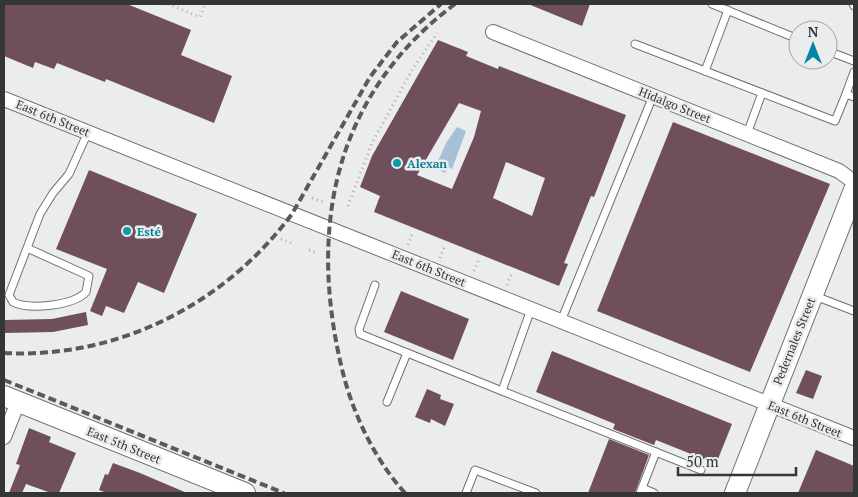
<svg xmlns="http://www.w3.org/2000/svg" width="858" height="497" font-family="'PT Serif',serif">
  <rect width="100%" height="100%" fill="#eaecee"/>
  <!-- water -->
  <polygon fill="#a6c0d8" points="457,127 466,131 452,169 448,167 445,173 435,168 446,143"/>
  <!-- building -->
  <g fill="#6e4f5b" fill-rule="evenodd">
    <polygon points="4,4 127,4 191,30 181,55 232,76 214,123 106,79 105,82 57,63 54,69 35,62 33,68 4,56"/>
    <polygon points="528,4 590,4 582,26"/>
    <path d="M 438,40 L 468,52 L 466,56 L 498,69 L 499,66 L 626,115 L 594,197 L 591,196 L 564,263 L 568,264 L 559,286 L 374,212 L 380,196 L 360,187 L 372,156 ZM 459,103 L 481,111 L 474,137 L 452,189 L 417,175 ZM 506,162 L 545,178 L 532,216 L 493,198 Z"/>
    <polygon points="673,122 830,184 750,372 597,311"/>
    <polygon points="89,170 197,214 164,293 138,282 124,313 106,306 102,316 90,311 107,269 56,249"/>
    <polygon points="401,291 469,319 453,360 384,332"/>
    <polygon points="86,312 88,325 53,332 4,333 4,320 52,319"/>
    <polygon points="552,351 732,424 716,464 656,440 654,445 613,429 615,424 536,392"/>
    <polygon points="806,370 822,376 813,399 796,393"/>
    <polygon points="427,389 441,395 440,399 454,404 445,426 431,419 430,423 415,417"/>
    <polygon points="29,428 51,437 49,442 76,453 59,493 51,493 26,484 22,493 9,493 20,465 16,464"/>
    <polygon points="609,439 649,455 635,493 588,493"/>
    <polygon points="816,450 854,466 854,493 798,493"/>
    <polygon points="113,463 140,473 187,493 107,493 99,490 105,474 108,475"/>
  </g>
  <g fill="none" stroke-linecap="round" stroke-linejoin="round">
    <!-- lane casing -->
    <g stroke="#707173" stroke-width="9">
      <g id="lane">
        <polyline points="712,4 798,39"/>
        <polyline points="853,4 854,6"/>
        <polyline points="635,44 835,121 846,94"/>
        <polyline points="828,51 854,61"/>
        <polyline points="705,71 728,10"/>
        <polyline points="854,72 846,94 854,97"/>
        <polyline points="747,134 762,93"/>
        <path d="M 27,248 L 89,276 L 86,292 C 73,306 29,310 13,302 L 9,295 L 40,214 L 53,193 L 69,174 L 88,132"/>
        <polyline points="375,285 359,329 360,334 502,391 531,309"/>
        <polyline points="815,296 854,311"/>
        <polyline points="561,321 653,96"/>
        <polyline points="502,391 701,470"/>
        <polyline points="387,402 407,353"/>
        <polyline points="642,488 654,493"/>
        <polyline points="466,493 475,470 536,493"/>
        <polyline points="640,493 656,452"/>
      </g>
    </g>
    <!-- street casing -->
    <g stroke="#707173" stroke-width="16">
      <g id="street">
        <polyline points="493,32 839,171 854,182"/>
        <polyline points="4,99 854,438"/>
        <polyline points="4,437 18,402"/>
      </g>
    </g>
    <!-- secondary casing -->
    <g stroke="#707173" stroke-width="22">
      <g id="secondary">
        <polyline points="4,396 245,493"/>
        <polyline points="735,493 854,190"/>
      </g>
    </g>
    <!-- path -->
    <g stroke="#acaeb0" stroke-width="3" stroke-dasharray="1 4" stroke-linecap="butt">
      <polyline points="168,4 200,17 205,4"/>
      <polyline points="312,198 323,202"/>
      <polyline points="348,206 372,143 412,70 437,33"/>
      <polyline points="281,239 291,243"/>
      <polyline points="408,245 413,232"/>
      <polyline points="309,250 317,253"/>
      <polyline points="440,258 445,245"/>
      <polyline points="474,271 479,259"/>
      <polyline points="507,285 512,272"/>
    </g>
    <!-- lane -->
    <use href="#lane" stroke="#fff" stroke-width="7"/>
    <!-- street -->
    <use href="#street" stroke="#fff" stroke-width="14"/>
    <!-- secondary -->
    <use href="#secondary" stroke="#fff" stroke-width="20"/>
    <!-- rail -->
    <g stroke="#585a5b" stroke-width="4" stroke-dasharray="8 4" stroke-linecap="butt">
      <path d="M 4,353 C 117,359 224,305 292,214 L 370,77 L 397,42 L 441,4"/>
      <polyline points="4,380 284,493"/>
      <path d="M 405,493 C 376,461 355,418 344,377 C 307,233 331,97 455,4"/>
    </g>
  </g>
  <!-- markers -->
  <g fill="#0f9aa8" stroke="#eaecee" stroke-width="2">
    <circle cx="397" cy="163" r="5"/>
    <circle cx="127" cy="231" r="5"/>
  </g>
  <g text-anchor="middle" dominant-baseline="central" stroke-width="5" stroke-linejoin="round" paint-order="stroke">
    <!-- street labels -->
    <g font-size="12" fill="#343536" stroke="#eaecee">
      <text transform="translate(675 105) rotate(22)">Hidalgo Street</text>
      <text transform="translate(53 118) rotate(22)">East 6th Street</text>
      <text transform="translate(429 268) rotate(22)">East 6th Street</text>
      <text transform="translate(794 341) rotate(-68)">Pedernales Street</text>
      <text transform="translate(805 419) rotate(22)">East 6th Street</text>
      <text transform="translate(124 445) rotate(22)">East 5th Street</text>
    </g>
    <!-- culture labels -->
    <g font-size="12" font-weight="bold" fill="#0d838f" stroke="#eaecee" text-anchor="start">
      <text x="407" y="163">Alexan</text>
      <text x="137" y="231">Esté</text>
    </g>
  </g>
  <!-- border -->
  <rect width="858" height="497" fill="none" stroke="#343536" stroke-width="10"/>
  <!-- north arrow -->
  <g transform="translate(813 45)"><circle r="24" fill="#eaecee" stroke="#a1a3a4"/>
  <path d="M0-4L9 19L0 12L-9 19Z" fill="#0084a7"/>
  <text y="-8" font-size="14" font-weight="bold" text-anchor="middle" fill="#343536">N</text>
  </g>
  <!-- scale -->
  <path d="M678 467v8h118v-8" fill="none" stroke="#343536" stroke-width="2.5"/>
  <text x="686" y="467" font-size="15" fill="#343536" stroke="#eaecee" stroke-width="4" paint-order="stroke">50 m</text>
</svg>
